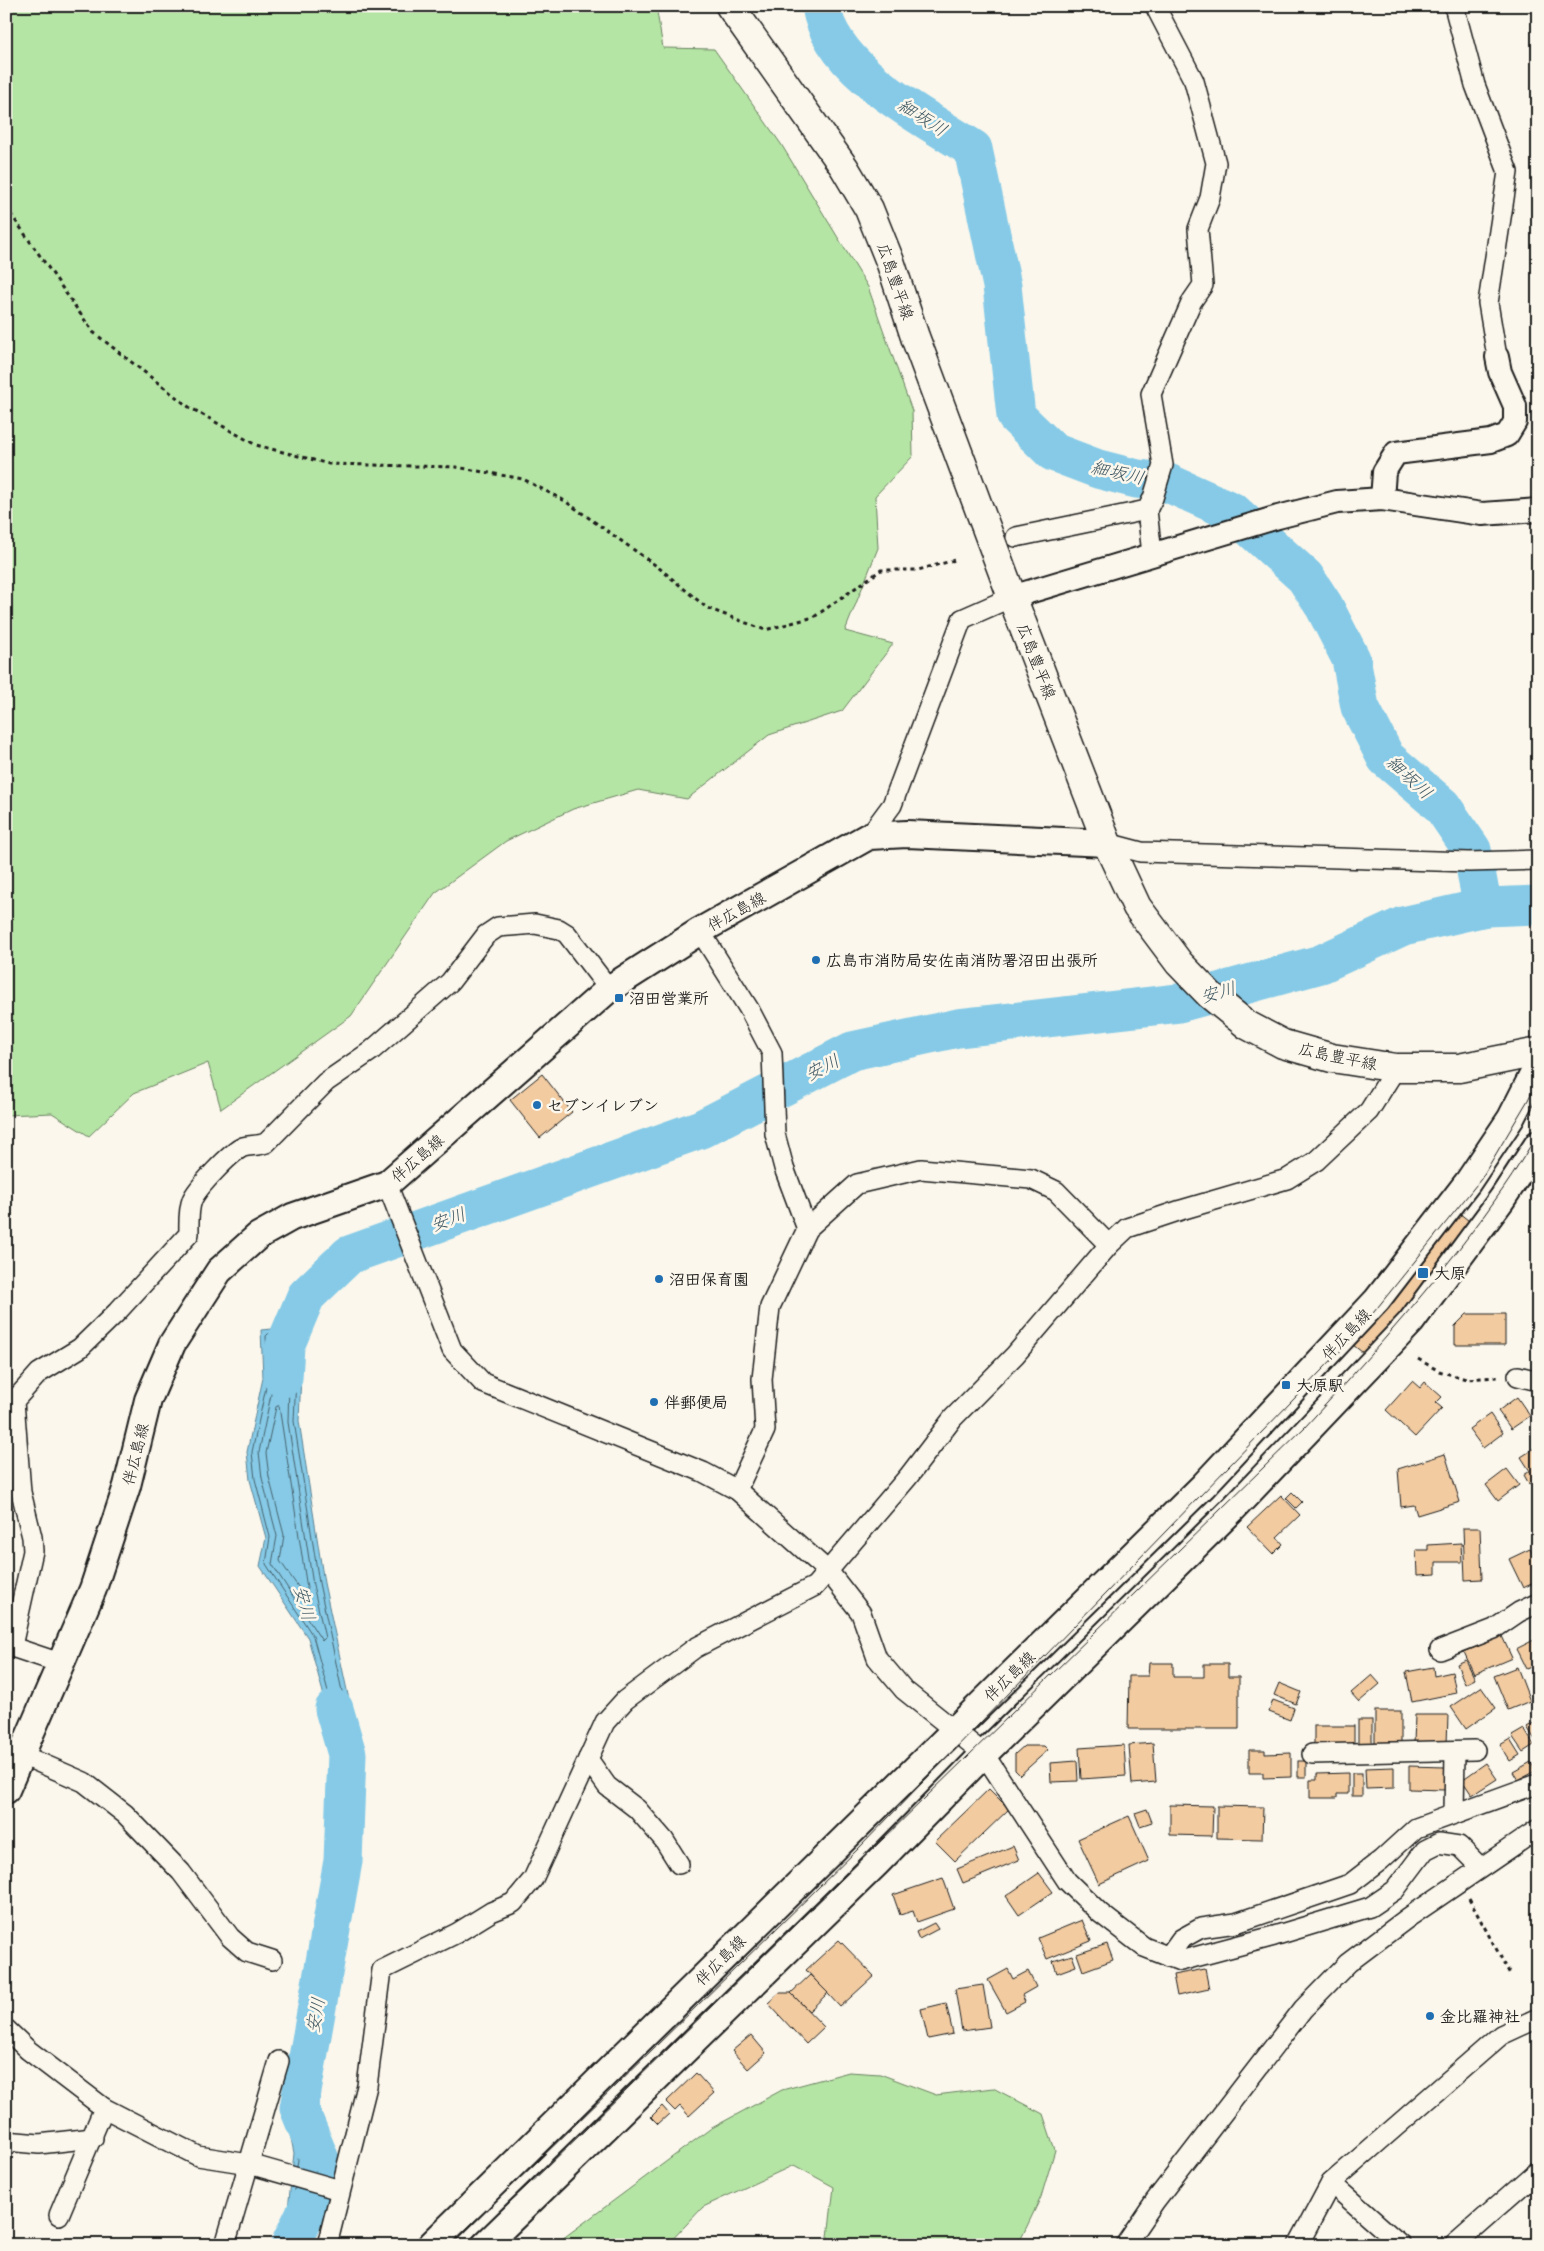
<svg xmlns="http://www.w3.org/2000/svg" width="1544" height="2251" font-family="'Patrick Hand','Klee One',sans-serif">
  <rect width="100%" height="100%" fill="#fbf7ec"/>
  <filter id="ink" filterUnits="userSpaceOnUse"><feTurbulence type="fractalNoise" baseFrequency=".02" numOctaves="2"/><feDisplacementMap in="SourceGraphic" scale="10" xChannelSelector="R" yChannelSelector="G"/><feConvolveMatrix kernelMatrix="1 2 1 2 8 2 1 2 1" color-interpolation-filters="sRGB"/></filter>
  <g filter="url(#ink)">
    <!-- green -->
    <g fill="#b5e5a4" stroke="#688060">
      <polygon points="6,6 656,6 663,48 714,49 781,144 868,287 912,411 913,456 875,496 878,548 845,631 893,644 842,711 769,735 687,799 638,790 573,809 506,841 435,893 351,1016 221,1109 208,1063 134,1093 89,1136 52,1113 6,1115"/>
      <polygon points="849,2072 880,2074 936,2095 993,2088 1043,2114 1055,2150 1041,2197 1018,2245 827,2245 834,2187 794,2165 703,2207 667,2245 554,2245 710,2129 782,2090"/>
    </g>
    <!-- water -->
    <g fill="#86cae7" stroke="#5c8496">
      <polygon points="303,1326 299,1421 324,1583 351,1709 357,1760 335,1761 330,1718 308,1638 260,1566 266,1538 250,1480 247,1452 263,1378 261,1330"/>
      <polygon points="313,2110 327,2151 308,2223 299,2245 272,2245 287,2219 294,2153 287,2119"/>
    </g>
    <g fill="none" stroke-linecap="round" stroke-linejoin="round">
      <!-- shore -->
      <g stroke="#46626d" stroke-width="1">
        <polygon points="296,1332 298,1335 294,1421 319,1583 346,1710 351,1753 349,1755 340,1754 335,1717 313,1636 266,1564 270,1537 255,1479 252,1452 268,1378 266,1336 268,1334"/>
        <polygon points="290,1339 288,1422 313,1585 325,1638 322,1641 272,1564 277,1536 262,1478 259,1452 274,1380 273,1342"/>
        <polygon points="279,1406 308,1595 306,1598 280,1561 284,1535 269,1477 266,1453 276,1407"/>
        <polyline points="297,2167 299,2152 293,2124 309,2117 322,2151 316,2172"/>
        <polyline points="303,2168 305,2152 300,2128 304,2125 315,2151 310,2170"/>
        <polyline points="278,2245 291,2220 295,2188"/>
        <polyline points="295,2245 311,2193"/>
      </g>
      <!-- river -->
      <g stroke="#86cae7" stroke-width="39">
        <path d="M 821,6 C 831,71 923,116 973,149 L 1002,286 L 1016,416 L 1053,452 L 1098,469 L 1137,479 L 1166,482 L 1233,512 L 1305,577 L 1324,606 L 1351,659 L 1360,707 L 1386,758 L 1442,806 L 1472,850 L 1480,893 L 1486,907"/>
        <polyline points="283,1378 285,1346 306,1296 349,1255 701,1129 852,1051 958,1028 1179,1003 1321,964 1403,926 1486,907 1538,905"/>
        <polyline points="290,2245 325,2172 299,2108 343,1861 347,1754 334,1709"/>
      </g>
    </g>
    <!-- building -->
    <g fill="#f2cba1" stroke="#1c1c1c">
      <polygon points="542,1074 572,1112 540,1138 510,1100"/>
      <polygon points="1454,1209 1478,1228 1372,1360 1348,1341"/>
      <polygon points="1467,1314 1505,1314 1505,1345 1455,1345 1455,1326"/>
      <polygon points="1412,1381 1420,1388 1425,1382 1442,1397 1436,1403 1442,1408 1415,1437 1386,1410"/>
      <polygon points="1517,1397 1530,1416 1511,1429 1498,1411"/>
      <polygon points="1490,1414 1503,1433 1483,1448 1469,1429"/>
      <polygon points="1535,1448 1538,1452 1538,1478 1529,1484 1524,1475 1530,1471 1521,1457"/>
      <polygon points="1445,1454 1460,1502 1417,1515 1414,1505 1401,1507 1398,1469"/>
      <polygon points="1507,1469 1519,1485 1498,1501 1486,1485"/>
      <polygon points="1292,1492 1302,1502 1296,1508 1286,1498"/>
      <polygon points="1281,1495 1300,1515 1277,1537 1283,1544 1273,1554 1247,1527"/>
      <polygon points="1463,1528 1480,1528 1482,1579 1465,1580"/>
      <polygon points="1461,1543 1462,1562 1436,1562 1436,1574 1417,1575 1416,1550 1428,1550 1428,1545"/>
      <polygon points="1530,1549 1538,1565 1538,1581 1523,1588 1509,1559"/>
      <polygon points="1502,1636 1512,1658 1474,1674 1464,1652"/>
      <polygon points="1538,1638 1538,1664 1526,1669 1516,1649"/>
      <polygon points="1466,1660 1475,1679 1465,1684 1457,1664"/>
      <polygon points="1149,1663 1173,1663 1173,1677 1204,1677 1204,1664 1228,1664 1228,1677 1239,1677 1239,1729 1128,1729 1129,1676 1148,1676"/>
      <polygon points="1433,1667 1434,1676 1452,1672 1456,1693 1412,1702 1406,1672"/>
      <polygon points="1517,1667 1530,1701 1508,1710 1494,1676"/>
      <polygon points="1372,1675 1380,1684 1359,1702 1351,1693"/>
      <polygon points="1279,1683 1301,1692 1296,1704 1274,1695"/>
      <polygon points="1481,1687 1496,1708 1466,1729 1451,1707"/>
      <polygon points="1273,1700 1294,1708 1290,1720 1269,1712"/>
      <rect x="1375" y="1711" width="26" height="32"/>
      <polygon points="1415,1715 1448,1715 1447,1744 1414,1744"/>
      <rect x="1358" y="1720" width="14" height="26"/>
      <polygon points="1538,1720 1538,1742 1537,1743 1527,1727"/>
      <rect x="1314" y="1726" width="40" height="21"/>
      <polygon points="1524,1729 1534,1745 1523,1752 1512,1736"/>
      <polygon points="1510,1739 1520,1755 1510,1761 1500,1745"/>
      <polygon points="1153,1743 1156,1782 1132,1784 1129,1745"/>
      <polygon points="1124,1745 1126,1776 1081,1779 1079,1748"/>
      <polygon points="1024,1746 1044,1746 1048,1750 1020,1775 1015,1770 1015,1754"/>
      <polygon points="1249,1750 1265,1750 1265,1754 1291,1753 1291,1777 1263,1778 1263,1773 1249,1773"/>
      <polygon points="1077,1761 1078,1781 1051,1782 1050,1763"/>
      <rect x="1298" y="1761" width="8" height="16"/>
      <polygon points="1531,1762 1535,1771 1518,1780 1513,1772"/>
      <polygon points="1486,1763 1497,1779 1472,1795 1462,1780"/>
      <polygon points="1409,1766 1445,1767 1445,1790 1409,1789"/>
      <polygon points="1394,1767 1394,1788 1366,1789 1365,1768"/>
      <polygon points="1348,1773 1348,1794 1337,1794 1337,1798 1310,1798 1310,1780 1317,1780 1317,1774"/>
      <rect x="1352" y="1773" width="10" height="23"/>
      <polygon points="989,1789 1009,1809 955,1861 935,1841"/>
      <polygon points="1170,1805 1213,1806 1212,1836 1170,1835"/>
      <polygon points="1217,1806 1263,1807 1262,1839 1217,1838"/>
      <polygon points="1147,1809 1152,1822 1140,1826 1135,1813"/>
      <polygon points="1129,1816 1149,1861 1099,1884 1078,1839"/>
      <polygon points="1013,1846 1019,1860 963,1883 957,1869"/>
      <polygon points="1039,1873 1053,1892 1019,1915 1006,1896"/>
      <polygon points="943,1878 954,1909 917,1922 913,1911 900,1915 893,1895"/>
      <polygon points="1082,1920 1091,1941 1047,1959 1038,1938"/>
      <polygon points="934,1923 938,1929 919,1939 916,1932"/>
      <polygon points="839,1940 874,1976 840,2007 806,1970"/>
      <polygon points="1107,1944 1113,1960 1083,1971 1077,1954"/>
      <polygon points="1072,1955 1076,1966 1057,1973 1053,1961"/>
      <polygon points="1008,1969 1013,1979 1028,1971 1036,1987 1022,1995 1025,2002 1006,2012 988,1980"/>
      <polygon points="1205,1969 1209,1989 1177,1996 1173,1975"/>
      <polygon points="810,1975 828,1993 809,2011 791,1993"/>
      <polygon points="983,1985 990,2027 962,2031 955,1989"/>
      <polygon points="779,1993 791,1993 824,2027 806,2044 768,2003"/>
      <polygon points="946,2003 953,2034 928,2039 921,2009"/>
      <polygon points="751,2035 766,2053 748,2069 732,2051"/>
      <polygon points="696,2073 714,2093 689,2116 680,2106 675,2111 666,2102"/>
      <polygon points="662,2106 669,2114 658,2124 651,2117"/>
    </g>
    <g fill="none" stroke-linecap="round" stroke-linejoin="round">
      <!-- minor casing -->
      <g stroke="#1c1c1c" stroke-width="22">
        <g id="minor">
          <polyline points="1454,6 1475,85 1508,172 1488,303 1497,357"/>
          <polyline points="1147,510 1152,554"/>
          <polyline points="1016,537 1147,510 1153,498 1163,465 1151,394 1192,301 1203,285 1198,229 1210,198 1216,163 1194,81 1155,6"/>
          <polyline points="869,836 892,805 962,619 1012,597"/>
          <polyline points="1107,843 1141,852 1469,862 1538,860"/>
          <polyline points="700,931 749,1009 772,1053 775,1134 784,1168 807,1229"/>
          <polyline points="387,1184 452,1350 483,1383 703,1472 737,1490 829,1572 861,1613 877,1658 904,1690 984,1754 1067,1881 1100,1913 1144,1947 1180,1961 1274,1936 1370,1907 1395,1890 1425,1850 1439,1843 1459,1846 1480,1867"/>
          <polyline points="1518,1376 1538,1381"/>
          <polyline points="737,1490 765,1430 762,1379 770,1307 807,1229 857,1184 921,1169 1031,1179 1056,1191 1109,1245"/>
          <polyline points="6,1645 60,1663"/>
          <path d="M 12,1646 L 33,1551 L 32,1537 L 21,1492 L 14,1401 L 39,1373 L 80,1348 L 117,1312 L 189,1234 C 189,1223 188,1211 192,1200 C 197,1188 231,1152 243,1147 C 251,1145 258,1146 266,1143 L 326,1082 L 371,1051 L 450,982 L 486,935 L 498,927 L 535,924 L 559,929 L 567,934 L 609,989"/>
          <polyline points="1440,1650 1494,1629 1519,1612 1538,1603"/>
          <polyline points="1312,1754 1475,1750"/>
          <polyline points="22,1755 84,1782 125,1814 181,1872 230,1937 247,1952 272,1960"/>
          <polyline points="588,1759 607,1786 637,1809 664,1840 679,1864"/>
          <polyline points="1454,1814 1455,1751"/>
          <polyline points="1168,1957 1181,1939 1201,1928 1236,1923 1350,1884 1381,1860 1416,1828 1534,1785"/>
          <polyline points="6,2029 28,2050 104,2108 198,2156 249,2164 340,2190"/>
          <polyline points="6,2141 39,2144 93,2138"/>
          <polyline points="1331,2183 1401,2245"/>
          <polyline points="59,2215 104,2108"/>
          <polyline points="225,2245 279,2061"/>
          <polyline points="327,2245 367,2086 382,1970 457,1933 491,1912 513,1903 533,1879 605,1722 625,1700 695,1648 815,1586 908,1477 953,1418 1015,1355 1109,1245 1127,1228 1181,1210 1287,1179 1316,1161 1369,1111 1396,1068"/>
          <polyline points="1125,2245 1155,2201 1303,2009 1348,1963 1409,1917 1538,1829"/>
          <polyline points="1298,2245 1331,2183 1501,2035 1538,2018"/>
          <polyline points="1454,2245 1538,2171"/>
        </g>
      </g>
      <!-- tertiary casing -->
      <g stroke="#1c1c1c" stroke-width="26">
        <g id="tertiary">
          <polyline points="1382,499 1384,472 1396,453 1491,441 1507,435 1515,422 1515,406 1500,372 1497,357"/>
          <polyline points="1012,597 1278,517 1337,502 1382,499 1482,514 1538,510"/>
        </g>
      </g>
      <!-- secondary casing -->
      <g stroke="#1c1c1c" stroke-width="30">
        <g id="secondary">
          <polyline points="6,1790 93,1589 127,1486 148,1400 172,1344 219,1271 258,1236 292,1217 387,1184 609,989 700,931 869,836 907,834 1107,843"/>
          <polyline points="431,2245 1203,1486 1377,1300 1468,1182 1511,1118 1538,1065"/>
          <polyline points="485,2245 877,1863 984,1754 1232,1510 1411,1322 1502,1199 1538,1144"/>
        </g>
      </g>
      <!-- primary casing -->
      <g stroke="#1c1c1c" stroke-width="31">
        <polyline id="primary" points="730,6 844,167 869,209 891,264 915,337 1012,597 1107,843 1137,907 1179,963 1210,995 1247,1025 1283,1044 1332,1058 1396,1068 1459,1068 1538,1052"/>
      </g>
      <!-- path -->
      <g stroke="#1c1c1c" stroke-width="3" stroke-dasharray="4 4" stroke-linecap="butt">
        <polyline points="6,207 93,332 189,407 256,445 329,464 456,467 523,479 565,501 658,567 707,608 765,630 814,617 881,570 918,570 955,560"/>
        <polyline points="1418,1359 1439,1371 1466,1379 1498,1377"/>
        <polyline points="1469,1899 1510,1974"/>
      </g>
      <!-- minor -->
      <use href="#minor" stroke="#fbf7ec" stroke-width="19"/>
      <!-- tertiary -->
      <use href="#tertiary" stroke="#fbf7ec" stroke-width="22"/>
      <!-- secondary -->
      <use href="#secondary" stroke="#fbf7ec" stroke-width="26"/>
      <!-- primary -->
      <use href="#primary" stroke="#fbf7ec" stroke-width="28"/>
      <!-- tram -->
      <g stroke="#1c1c1c" stroke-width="1">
        <polyline points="449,2245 537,2162 858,1849 1353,1338 1481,1179 1528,1100 1538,1079"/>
        <path d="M 464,2245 L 545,2169 L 1305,1427 C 1375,1351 1444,1274 1503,1189 C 1516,1171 1526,1152 1538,1134"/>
      </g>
    </g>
  </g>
  <!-- markers -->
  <g fill="#1f6fb2" stroke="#fbf7ec" stroke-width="2">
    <circle cx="816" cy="960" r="5"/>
    <rect x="614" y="993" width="10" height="10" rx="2.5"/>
    <circle cx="537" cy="1105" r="5"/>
    <rect x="1417" y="1267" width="12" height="12" rx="2.5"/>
    <circle cx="659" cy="1279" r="5"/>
    <rect x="1281" y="1380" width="10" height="10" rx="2.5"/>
    <circle cx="654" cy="1402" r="5"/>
    <circle cx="1430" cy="2016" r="5"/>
  </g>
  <g text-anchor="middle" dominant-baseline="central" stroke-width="5" stroke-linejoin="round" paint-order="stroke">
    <!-- street labels -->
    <g font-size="16" fill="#1c1c1c" stroke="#fbf7ec">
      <text transform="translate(896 281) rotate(71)">広島豊平線</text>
      <text transform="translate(1037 661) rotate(69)">広島豊平線</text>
      <text transform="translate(736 911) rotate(-29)">伴広島線</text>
      <text transform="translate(1338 1056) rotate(12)">広島豊平線</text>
      <text transform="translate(417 1158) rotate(-41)">伴広島線</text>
      <text transform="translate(1346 1334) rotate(-47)">伴広島線</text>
      <text transform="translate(135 1454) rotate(-76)">伴広島線</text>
      <text transform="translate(1009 1676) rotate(-44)">伴広島線</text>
      <text transform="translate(720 1960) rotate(-45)">伴広島線</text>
    </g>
    <!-- poi labels -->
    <g font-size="16" font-weight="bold" fill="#1c1c1c" stroke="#fbf7ec" text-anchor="start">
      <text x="826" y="960">広島市消防局安佐南消防署沼田出張所</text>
      <text x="629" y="998">沼田営業所</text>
      <text x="547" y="1105">セブンイレブン</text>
      <text x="1434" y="1273">大原</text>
      <text x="669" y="1279">沼田保育園</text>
      <text x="1296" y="1385">大原駅</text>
      <text x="664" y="1402">伴郵便局</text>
      <text x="1440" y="2016">金比羅神社</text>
    </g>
    <!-- water labels -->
    <g font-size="18" font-style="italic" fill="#415963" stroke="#fbf7ec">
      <text transform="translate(923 117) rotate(33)">細坂川</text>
      <text transform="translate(1118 472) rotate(13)">細坂川</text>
      <text transform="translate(1410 777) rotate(43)">細坂川</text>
      <text transform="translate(1218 992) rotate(-15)">安川</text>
      <text transform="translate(822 1067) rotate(-27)">安川</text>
      <text transform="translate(448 1219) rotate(-20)">安川</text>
      <text transform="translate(305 1603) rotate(75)">安川</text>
      <text transform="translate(315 2015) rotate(-80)">安川</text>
    </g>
  </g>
  <!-- margin -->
  <rect width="1544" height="2251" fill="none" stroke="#fbf7ec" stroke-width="25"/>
  <rect x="12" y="12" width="1519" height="2226" fill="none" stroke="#1c1c1c" stroke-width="2" filter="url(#ink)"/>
</svg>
